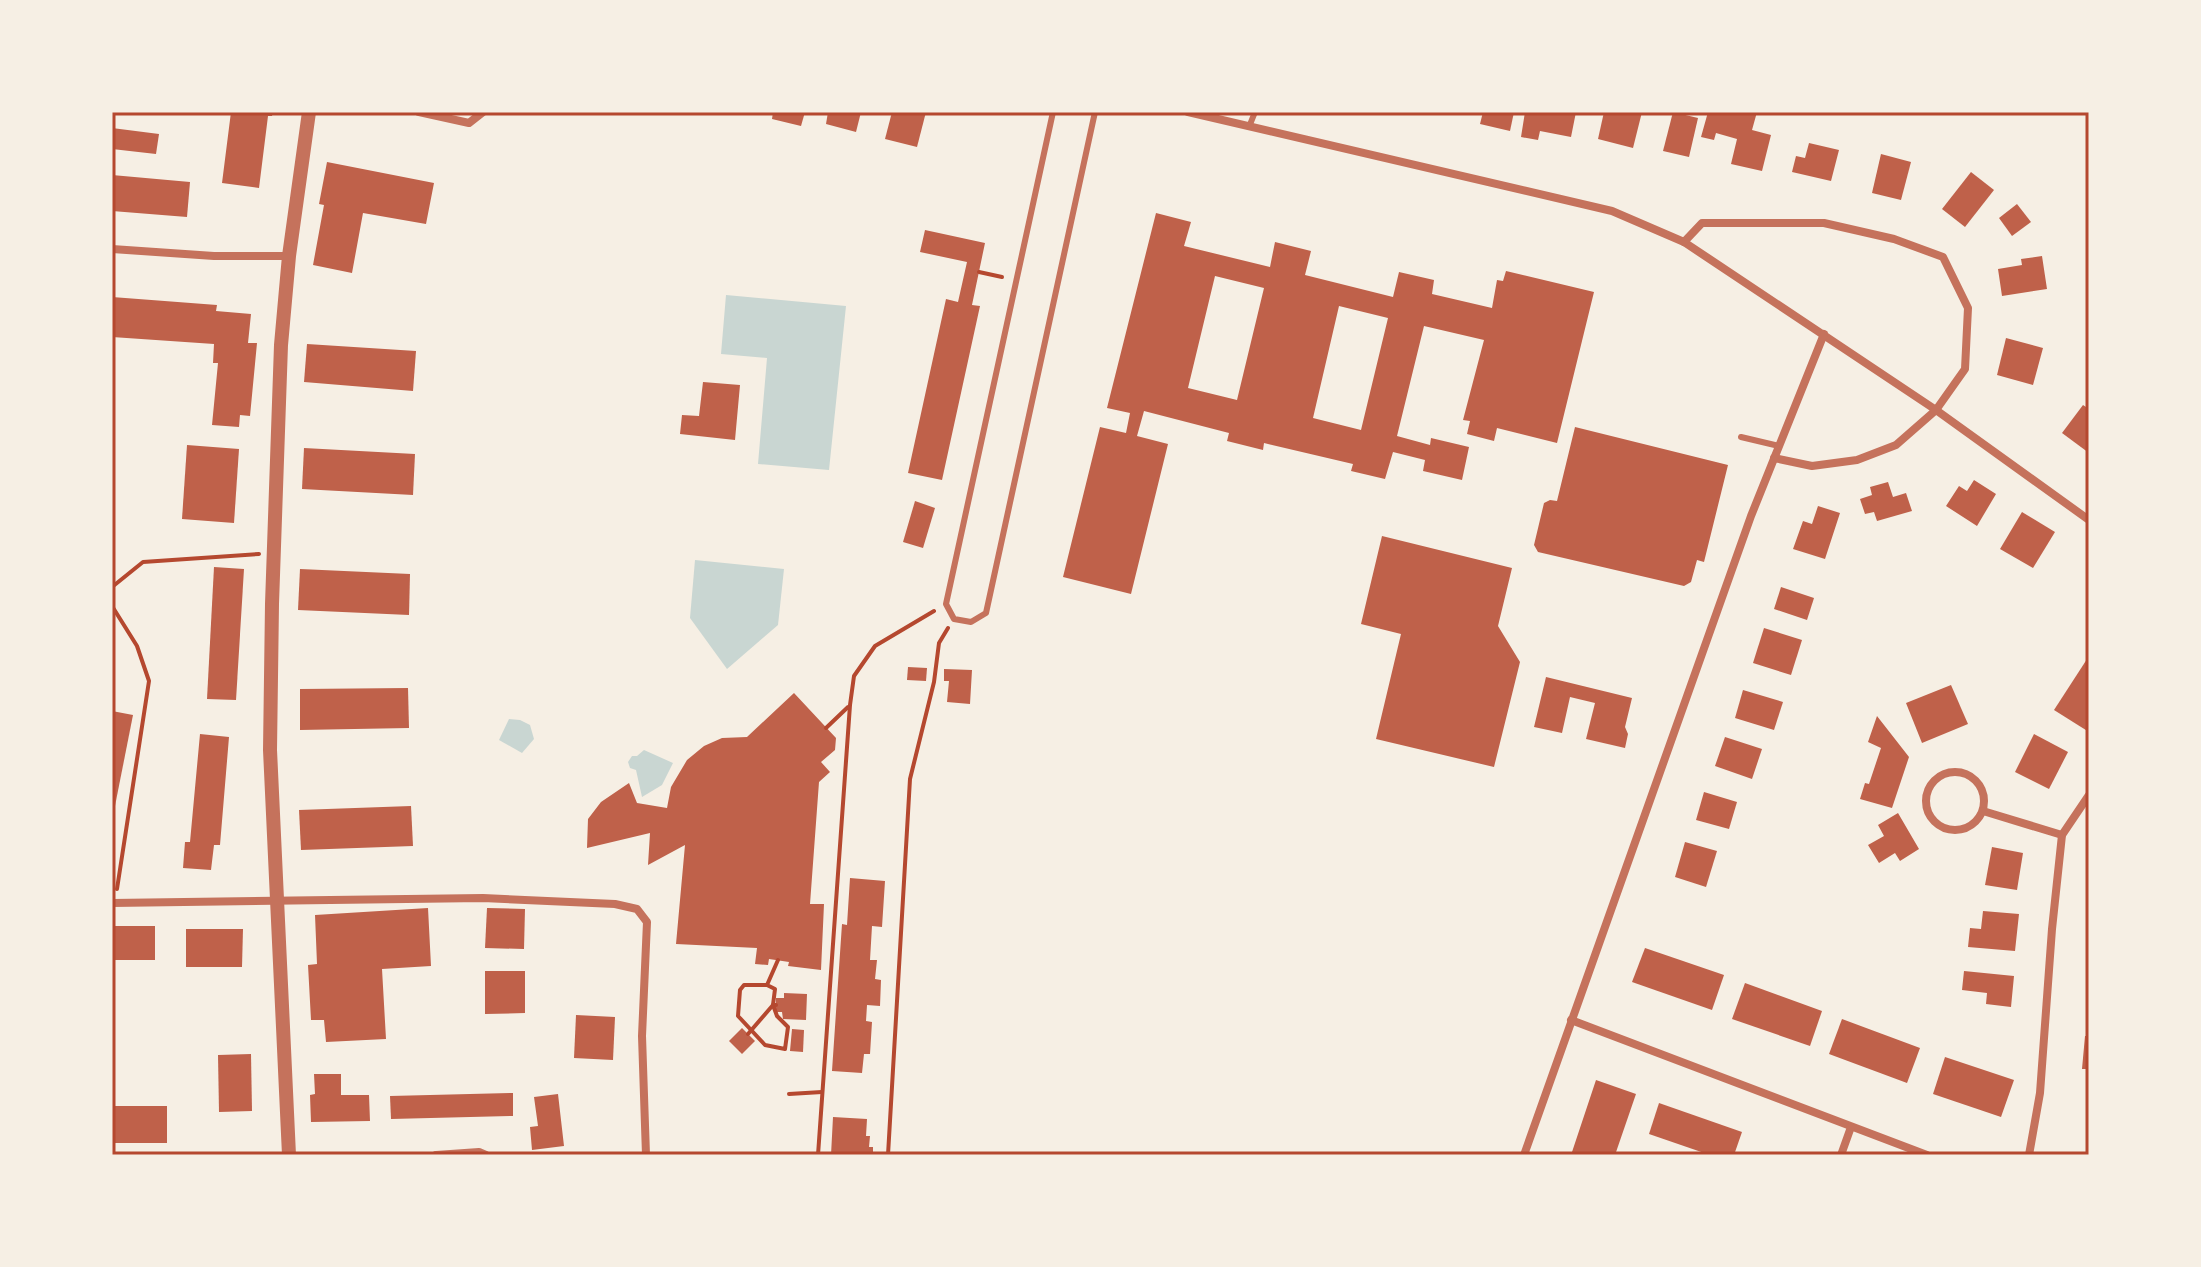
<svg xmlns="http://www.w3.org/2000/svg" width="2201" height="1267" font-family="'Asap Condensed',sans-serif">
  <rect width="100%" height="100%" fill="#f6efe4"/>
  <!-- water -->
  <g fill="#c9d6d2">
    <polygon points="726,295 846,306 829,470 758,464 767,358 721,354"/>
    <polygon points="695,560 784,569 778,625 727,669 690,618"/>
    <polygon points="509,719 520,720 530,725 534,739 522,753 499,740"/>
    <polygon points="644,750 673,763 662,785 642,797 636,770 630,768 628,762 632,756 637,756"/>
  </g>
  <!-- building -->
  <g fill="#bf614a" fill-rule="evenodd">
    <polygon points="231,112 273,112 272,116 268,116 259,188 222,183"/>
    <polygon points="773,112 805,112 801,126 772,119"/>
    <polygon points="828,112 861,112 856,132 826,124"/>
    <polygon points="892,112 926,112 917,147 885,139"/>
    <polygon points="1483,112 1514,112 1510,131 1480,124"/>
    <polygon points="1525,112 1543,115 1544,112 1576,112 1571,137 1540,131 1538,140 1521,137"/>
    <polygon points="1604,112 1642,112 1633,148 1598,139"/>
    <polygon points="1673,112 1698,118 1689,157 1663,151"/>
    <polygon points="1708,112 1757,112 1752,130 1771,135 1762,171 1731,164 1737,139 1716,133 1714,140 1701,137"/>
    <polygon points="112,128 159,134 156,154 112,149"/>
    <polygon points="1809,143 1839,150 1831,181 1792,172 1796,156 1805,158"/>
    <polygon points="1881,154 1911,162 1901,200 1872,193"/>
    <polygon points="327,162 434,183 426,224 363,213 352,273 313,265 324,205 319,204"/>
    <polygon points="1971,172 1994,190 1965,227 1942,209"/>
    <polygon points="112,175 190,182 187,217 112,211"/>
    <polygon points="2017,204 2031,222 2012,236 1999,218"/>
    <path d="M 1156,213 L 1191,222 L 1184,246 L 1270,267 L 1275,242 L 1311,251 L 1305,275 L 1393,297 L 1399,272 L 1434,280 L 1432,294 L 1492,308 L 1497,280 L 1503,281 L 1506,271 L 1594,292 L 1557,443 L 1497,428 L 1494,441 L 1467,434 L 1470,421 L 1463,420 L 1484,340 L 1424,326 L 1397,436 L 1430,445 L 1431,438 L 1469,447 L 1462,480 L 1423,471 L 1425,460 L 1393,452 L 1385,479 L 1351,471 L 1353,464 L 1264,443 L 1263,450 L 1227,441 L 1229,433 L 1144,411 L 1137,436 L 1168,444 L 1131,594 L 1063,577 L 1100,427 L 1126,433 L 1130,413 L 1107,408 ZM 1215,276 L 1264,288 L 1237,400 L 1188,388 ZM 1339,306 L 1388,318 L 1361,430 L 1313,418 Z"/>
    <polygon points="925,230 985,243 972,305 980,306 942,480 908,473 946,299 958,302 967,262 920,252"/>
    <polygon points="2042,256 2047,289 2002,296 1998,269 2022,265 2021,259"/>
    <polygon points="112,297 217,305 216,311 251,314 248,343 257,343 250,416 240,415 239,427 212,425 218,363 213,363 214,344 112,337"/>
    <polygon points="2006,338 2043,348 2033,385 1997,375"/>
    <polygon points="307,344 416,351 413,391 304,382"/>
    <polygon points="703,382 740,385 735,440 680,434 682,415 699,416"/>
    <polygon points="2083,405 2089,409 2089,453 2062,433"/>
    <polygon points="1575,427 1728,465 1704,562 1697,560 1691,582 1684,586 1538,552 1534,545 1544,503 1550,500 1557,501"/>
    <polygon points="187,445 239,449 234,523 182,519"/>
    <polygon points="304,448 415,454 413,495 302,489"/>
    <polygon points="1974,480 1996,494 1977,526 1946,506 1959,486 1967,491"/>
    <polygon points="1888,482 1893,497 1906,493 1912,511 1877,521 1874,512 1865,514 1860,499 1872,495 1870,487"/>
    <polygon points="915,501 935,508 923,548 903,542"/>
    <polygon points="1818,506 1840,513 1825,559 1793,549 1803,521 1812,524"/>
    <polygon points="2022,512 2055,532 2033,568 2000,549"/>
    <polygon points="1382,536 1512,568 1498,626 1520,662 1494,767 1376,739 1401,634 1361,624"/>
    <polygon points="214,567 244,569 236,700 207,699"/>
    <polygon points="300,569 410,574 409,615 298,610"/>
    <polygon points="1781,587 1814,598 1807,620 1774,609"/>
    <polygon points="1764,628 1802,640 1791,675 1753,663"/>
    <polygon points="2089,656 2089,732 2054,710"/>
    <polygon points="908,667 927,668 926,681 907,680"/>
    <polygon points="944,669 972,670 970,704 947,702 949,681 944,681"/>
    <polygon points="1546,677 1632,698 1625,727 1628,734 1625,748 1586,739 1595,703 1570,697 1562,733 1534,727"/>
    <polygon points="1951,685 1968,724 1922,743 1906,703"/>
    <polygon points="408,688 409,728 300,730 300,689"/>
    <polygon points="1743,690 1783,702 1774,730 1735,718"/>
    <polygon points="794,693 836,738 835,750 821,762 830,772 819,782 810,904 824,904 821,970 788,966 789,962 769,959 768,965 755,964 757,948 676,944 685,845 648,865 650,833 587,848 588,819 601,802 629,783 637,803 667,808 671,787 687,760 704,746 722,738 747,737"/>
    <polygon points="112,711 133,715 113,816 112,816"/>
    <polygon points="1877,716 1909,757 1892,808 1860,799 1865,783 1869,784 1881,748 1868,742"/>
    <polygon points="200,734 229,737 220,845 214,845 211,870 183,868 185,842 190,842"/>
    <polygon points="2034,734 2068,752 2049,789 2015,772"/>
    <polygon points="1725,737 1762,749 1752,779 1715,766"/>
    <polygon points="1704,792 1737,802 1729,829 1696,820"/>
    <polygon points="411,806 413,846 301,850 299,810"/>
    <polygon points="1898,813 1919,849 1900,861 1895,853 1879,863 1868,845 1884,836 1878,825"/>
    <polygon points="1685,842 1717,851 1706,887 1675,877"/>
    <polygon points="1992,847 2023,853 2017,890 1985,885"/>
    <polygon points="850,878 885,881 882,927 872,926 870,960 877,960 875,979 881,980 880,1006 867,1005 866,1021 872,1022 870,1054 864,1054 862,1073 832,1071 842,924 847,925"/>
    <polygon points="428,908 431,966 382,969 386,1039 326,1042 324,1020 311,1020 308,965 317,964 315,915"/>
    <polygon points="487,908 525,909 524,949 485,948"/>
    <polygon points="1983,911 2019,914 2015,951 1968,947 1970,928 1981,929"/>
    <rect x="112" y="926" width="43" height="34"/>
    <polygon points="186,929 243,929 242,967 186,967"/>
    <polygon points="1645,948 1724,975 1712,1010 1632,982"/>
    <polygon points="485,971 525,971 525,1013 485,1014"/>
    <polygon points="1964,971 2014,976 2011,1007 1986,1004 1987,993 1962,990"/>
    <polygon points="1745,983 1822,1011 1810,1046 1732,1019"/>
    <polygon points="784,993 807,994 806,1020 783,1019 782,1012 776,1012 776,998 784,998"/>
    <polygon points="576,1015 615,1017 613,1060 574,1058"/>
    <polygon points="1842,1019 1920,1048 1907,1083 1829,1054"/>
    <polygon points="742,1028 755,1041 742,1054 729,1041"/>
    <polygon points="792,1029 804,1030 803,1052 790,1051"/>
    <polygon points="2085,1036 2089,1036 2089,1069 2082,1069"/>
    <polygon points="251,1054 252,1111 219,1112 218,1055"/>
    <polygon points="1945,1057 2014,1080 2001,1117 1933,1094"/>
    <polygon points="314,1074 341,1074 341,1095 369,1095 370,1121 311,1122 310,1095 315,1094"/>
    <polygon points="1596,1080 1636,1094 1615,1155 1571,1155"/>
    <polygon points="513,1093 513,1116 391,1119 390,1096"/>
    <polygon points="558,1094 564,1146 532,1150 530,1127 538,1126 534,1097"/>
    <polygon points="1659,1103 1742,1132 1734,1155 1710,1155 1649,1134"/>
    <rect x="112" y="1106" width="55" height="37"/>
    <polygon points="833,1117 867,1119 866,1136 870,1136 869,1147 873,1147 873,1155 831,1155"/>
  </g>
  <g fill="none" stroke-linecap="round" stroke-linejoin="round">
    <!-- path -->
    <g stroke="#b5482f" stroke-width="4">
      <polyline points="979,272 1002,277"/>
      <polyline points="112,587 143,562 259,554"/>
      <polyline points="112,606 137,646 149,681 117,889"/>
      <polyline points="826,728 848,707"/>
      <polyline points="767,985 744,985 740,990 738,1016 765,1045 785,1049 788,1027 777,1016 773,1005 776,1005"/>
      <polyline points="748,1034 773,1005 775,989 767,985 778,960"/>
      <polyline points="789,1094 822,1092"/>
      <polyline points="766,1154 766,1155"/>
      <polyline points="818,1155 850,705 854,676 875,646 934,611"/>
      <polyline points="888,1155 910,779 934,682 939,643 948,628"/>
    </g>
    <!-- service -->
    <g stroke="#c5725c" stroke-width="6">
      <polyline points="1053,112 946,604 954,619 971,622 986,613 1095,112"/>
      <polyline points="1249,127 1255,112"/>
      <polyline points="1741,437 1779,446"/>
    </g>
    <!-- minor -->
    <g stroke="#c5725c" stroke-width="8">
      <polyline points="419,112 469,123 483,112"/>
      <polyline points="1188,112 1612,211 1684,242 1936,410 2089,520"/>
      <polyline points="1684,242 1702,223 1824,223 1894,239 1943,257 1968,308 1965,369 1936,410 1896,445 1857,460 1812,466 1774,458"/>
      <polyline points="112,249 214,256 289,256"/>
      <circle cx="1955" cy="801" r="29"/>
      <polyline points="1983,811 2062,835"/>
      <polyline points="112,903 483,898 615,904 637,909 647,922 642,1036 646,1155"/>
      <polyline points="1571,1020 1927,1155"/>
      <polyline points="436,1155 479,1152 486,1155"/>
      <polyline points="1524,1155 1751,516 1824,334"/>
      <polyline points="1841,1155 1851,1127"/>
      <polyline points="2029,1155 2040,1093 2052,929 2062,835 2089,795"/>
    </g>
    <!-- tertiary -->
    <polyline stroke="#c5725c" stroke-width="14" points="289,1155 270,750 272,604 281,345 289,256 309,112"/>
  </g>
  <!-- border -->
  <rect width="2201" height="1267" fill="none" stroke="#f6efe4" stroke-width="228"/>
  <rect x="114" y="114" width="1973" height="1039" fill="none" stroke="#b5482f" stroke-width="3"/>
</svg>
